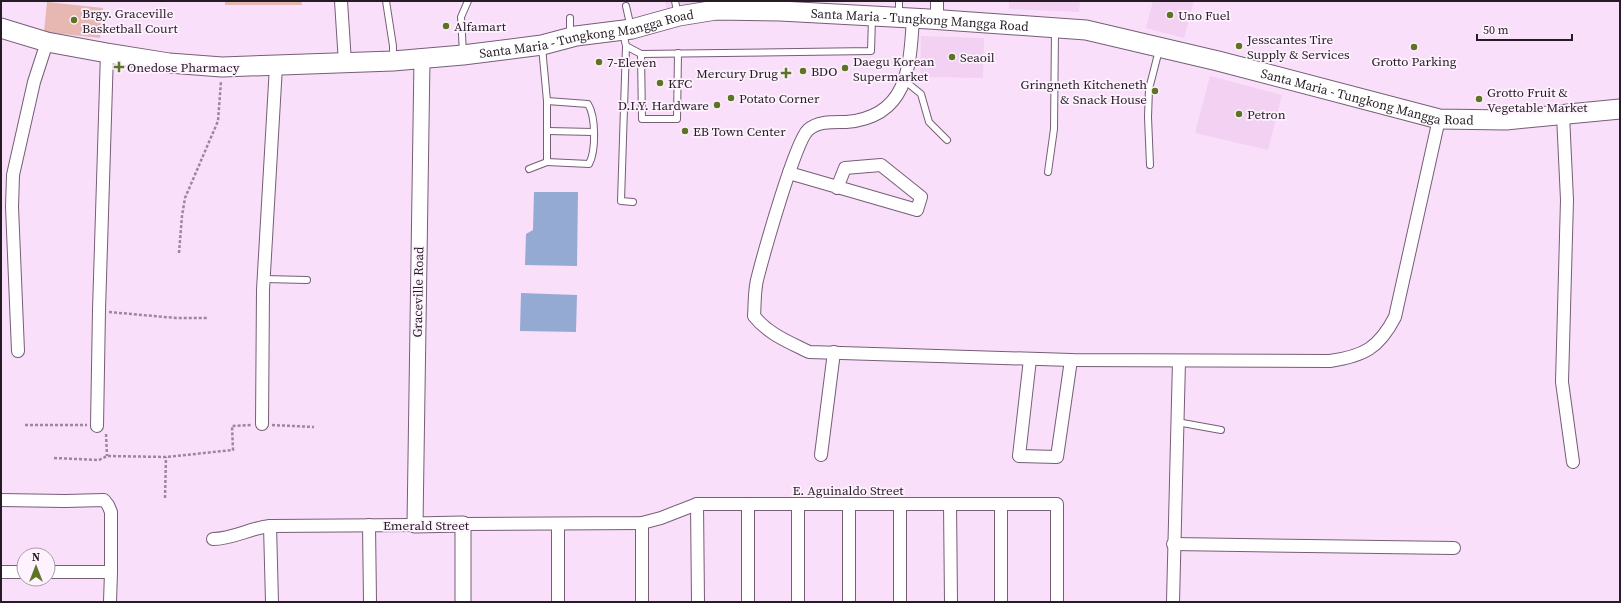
<svg xmlns="http://www.w3.org/2000/svg" width="1621" height="603" font-family="'Source Serif 4',serif">
  <rect width="100%" height="100%" fill="#fadffb"/>
  <!-- built -->
  <g fill="#f2d1f3">
    <polygon points="665,1 723,1 668,15"/>
    <polygon points="1009,1 1080,1 1079,12 1009,9"/>
    <polygon points="1153,1 1194,1 1184,38 1146,28"/>
    <polygon points="921,36 984,38 983,78 920,77"/>
    <polygon points="1210,76 1282,95 1268,150 1195,133"/>
  </g>
  <!-- green -->
  <g fill="#e7b8b1">
    <polygon points="225,1 301,1 302,5 225,5"/>
    <polygon points="47,2 103,8 100,38 44,32"/>
  </g>
  <!-- water -->
  <g fill="#94aad2">
    <polygon points="534,192 578,192 577,266 525,265 526,234 533,230"/>
    <polygon points="521,293 577,295 576,332 520,331"/>
  </g>
  <g fill="none" stroke-linecap="round" stroke-linejoin="round">
    <!-- service casing -->
    <g stroke="#755e76" stroke-width="8">
      <g id="service">
        <polyline points="386,1 393,46 393,59"/>
        <polyline points="675,1 678,15"/>
        <polyline points="899,1 899,16"/>
        <polyline points="626,6 631,28"/>
        <polyline points="570,18 570,30 574,34"/>
        <polyline points="623,32 626,46 641,54 871,51 872,18"/>
        <polyline points="626,46 621,201 633,202"/>
        <polyline points="463,53 461,17 468,1"/>
        <polyline points="641,54 642,119 677,119 678,53"/>
        <polyline points="905,81 921,94 929,122 947,140"/>
        <polyline points="548,131 593,132"/>
        <path d="M 547,162 L 589,164 C 596,151 596,117 588,104 L 547,101"/>
        <polyline points="1150,165 1148,117 1149,89 1159,50"/>
        <polyline points="529,169 547,162 547,101 542,47"/>
        <polyline points="1048,172 1054,129 1055,30"/>
        <polyline points="264,279 307,280"/>
        <polyline points="1177,422 1221,430"/>
      </g>
    </g>
    <!-- minor casing -->
    <g stroke="#755e76" stroke-width="14">
      <g id="minor">
        <polyline points="341,1 345,63"/>
        <path d="M 913,18 C 910,67 908,117 846,122 C 833,122 818,121 808,130 C 795,142 764,253 758,276 C 754,289 755,303 754,316 C 768,334 789,342 809,352 L 1071,360 L 1330,361 C 1364,356 1379,348 1395,317 L 1439,119"/>
        <polyline points="937,19 937,1"/>
        <polyline points="1563,115 1567,200 1562,382 1573,462"/>
        <polyline points="789,173 917,210 921,197 881,165 845,168 837,188"/>
        <polyline points="18,351 12,207 13,175 34,82 47,42"/>
        <polyline points="1030,359 1019,456 1057,457 1071,360"/>
        <polyline points="262,424 263,290 276,66"/>
        <polyline points="97,426 99,310 107,53"/>
        <polyline points="821,455 834,352"/>
        <polyline points="1,500 65,501 104,500 108,505 111,512 111,572 48,572"/>
        <polyline points="697,504 698,602"/>
        <polyline points="798,504 798,602"/>
        <polyline points="849,504 849,602"/>
        <polyline points="900,504 900,602"/>
        <polyline points="950,504 951,602"/>
        <polyline points="1001,504 1001,602"/>
        <polyline points="642,523 642,602"/>
        <polyline points="463,524 642,523 661,518 697,504 1057,504 1057,602"/>
        <polyline points="369,525 370,602"/>
        <polyline points="270,526 272,602"/>
        <path d="M 213,539 C 233,539 250,528 270,526 L 415,525"/>
        <polyline points="1173,544 1454,548"/>
        <polyline points="1,572 24,572"/>
        <polyline points="110,602 111,572"/>
        <polyline points="558,602 558,524"/>
        <polyline points="748,602 748,504"/>
        <polyline points="1173,602 1179,361"/>
      </g>
    </g>
    <!-- tertiary casing -->
    <g stroke="#755e76" stroke-width="17">
      <polyline id="tertiary" points="422,59 415,525 463,524 463,602"/>
    </g>
    <!-- primary casing -->
    <g stroke="#755e76" stroke-width="21">
      <g id="primary">
        <path id="s1" d="M 1,28 L 47,42 L 107,53 L 169,63 L 222,67 L 393,61 L 463,55 L 542,45 L 576,36 L 632,29 L 679,16 L 716,10 L 780,11 L 929,19 L 1086,30 L 1218,61 L 1439,119 L 1506,120 L 1620,109"/>
      </g>
    </g>
    <!-- path -->
    <g stroke="#9b889c" stroke-width="2.5" stroke-dasharray="3 2" stroke-linecap="butt">
      <polyline points="179,253 182,216 185,198 218,121 221,81"/>
      <polyline points="109,312 176,318 208,318"/>
      <polyline points="25,425 87,425"/>
      <polyline points="272,425 314,427"/>
      <polyline points="106,434 107,456"/>
      <polyline points="54,458 99,460 107,456 166,457 233,450 232,426 251,425"/>
      <polyline points="165,498 166,457"/>
    </g>
    <!-- service -->
    <use href="#service" stroke="#fff" stroke-width="6"/>
    <!-- minor -->
    <use href="#minor" stroke="#fff" stroke-width="12"/>
    <!-- tertiary -->
    <use href="#tertiary" stroke="#fff" stroke-width="15"/>
    <!-- primary -->
    <use href="#primary" stroke="#fff" stroke-width="19"/>
  </g>
  <!-- markers -->
  <g fill="#5e7425" stroke="#fdf2fd" stroke-width="1.5">
    <circle cx="1170" cy="15" r="4"/>
    <circle cx="74" cy="20" r="4"/>
    <circle cx="446" cy="26" r="4"/>
    <circle cx="1239" cy="46" r="4"/>
    <circle cx="1414" cy="47" r="4"/>
    <circle cx="952" cy="57" r="4"/>
    <circle cx="599" cy="62" r="4"/>
    <path d="M117 61h4v4h4v4h-4v4h-4v-4h-4v-4h4z"/>
    <circle cx="845" cy="68" r="4"/>
    <circle cx="803" cy="71" r="4"/>
    <path d="M784 67h4v4h4v4h-4v4h-4v-4h-4v-4h4z"/>
    <circle cx="660" cy="83" r="4"/>
    <circle cx="1155" cy="91" r="4"/>
    <circle cx="731" cy="98" r="4"/>
    <circle cx="1479" cy="99" r="4"/>
    <circle cx="717" cy="105" r="4"/>
    <circle cx="1239" cy="114" r="4"/>
    <circle cx="685" cy="131" r="4"/>
  </g>
  <g text-anchor="middle" dominant-baseline="central" stroke-width="3.5" stroke-linejoin="round" paint-order="stroke">
    <!-- poi labels -->
    <g font-size="13" fill="#261c26" stroke="#fdf2fd" text-anchor="start">
      <text x="82" y="13">Brgy. Graceville<tspan x="82" dy="15">Basketball Court</tspan></text>
      <text x="1178" y="15">Uno Fuel</text>
      <text x="454" y="26">Alfamart</text>
      <text x="1247" y="39">Jesscantes Tire<tspan x="1247" dy="15">Supply &amp; Services</tspan></text>
      <text x="960" y="57">Seaoil</text>
      <text x="853" y="61">Daegu Korean<tspan x="853" dy="15">Supermarket</tspan></text>
      <text x="1414" y="61" text-anchor="middle">Grotto Parking</text>
      <text x="607" y="62">7-Eleven</text>
      <text x="127" y="67">Onedose Pharmacy</text>
      <text x="811" y="71">BDO</text>
      <text x="778" y="73" text-anchor="end">Mercury Drug</text>
      <text x="668" y="83">KFC</text>
      <text x="1147" y="84" text-anchor="end">Gringneth Kitcheneth<tspan x="1147" dy="15">&amp; Snack House</tspan></text>
      <text x="1487" y="92">Grotto Fruit &amp;<tspan x="1487" dy="15">Vegetable Market</tspan></text>
      <text x="739" y="98">Potato Corner</text>
      <text x="709" y="105" text-anchor="end">D.I.Y. Hardware</text>
      <text x="1247" y="114">Petron</text>
      <text x="693" y="131">EB Town Center</text>
    </g>
    <!-- street labels -->
    <g font-size="13" fill="#261c26" stroke="#fdf2fd">
      <text stroke="none"><textPath href="#s1" startOffset="928">Santa Maria - Tungkong Mangga Road</textPath></text>
      <text stroke="none"><textPath href="#s1" startOffset="592">Santa Maria - Tungkong Mangga Road</textPath></text>
      <text stroke="none"><textPath href="#s1" startOffset="1384">Santa Maria - Tungkong Mangga Road</textPath></text>
      <text transform="translate(418 292) rotate(-89)">Graceville Road</text>
      <text x="848" y="490">E. Aguinaldo Street</text>
      <text x="426" y="525">Emerald Street</text>
    </g>
  </g>
  <!-- border -->
  <rect width="1621" height="603" fill="none" stroke="#261c26" stroke-width="4"/>
  <!-- north arrow -->
  <g transform="translate(36 567)"><circle r="19" fill="#fdf2fd" stroke="#a79ca7"/>
  <path d="M0-3L7 15L0 10L-7 15Z" fill="#5e7425"/>
  <text y="-6" font-size="11" font-weight="bold" text-anchor="middle" fill="#261c26">N</text>
  </g>
  <!-- scale -->
  <path d="M1477 34v6h95v-6" fill="none" stroke="#261c26" stroke-width="2"/>
  <text x="1483" y="34" font-size="12" fill="#261c26" stroke="#fdf2fd" stroke-width="3" paint-order="stroke">50 m</text>
</svg>
